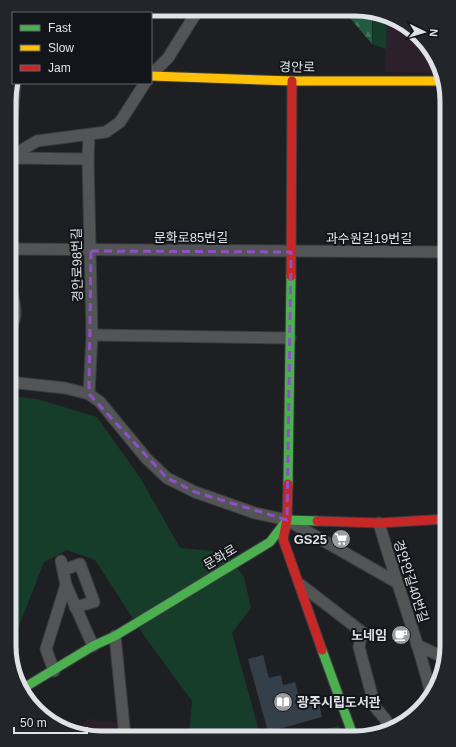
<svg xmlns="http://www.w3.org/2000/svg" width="456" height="747" font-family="Arial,'Noto Sans KR',sans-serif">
  <defs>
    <pattern id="forest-firs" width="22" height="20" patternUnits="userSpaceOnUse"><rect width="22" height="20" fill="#225b3f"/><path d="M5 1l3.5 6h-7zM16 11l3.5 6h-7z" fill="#42725b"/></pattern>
  </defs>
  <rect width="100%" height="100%" fill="#1d1f22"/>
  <!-- education -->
  <g fill="#2c202c">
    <polygon points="387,17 411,28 440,66 441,73 385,72"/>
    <polygon points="88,719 123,723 124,737 89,737 76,732"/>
  </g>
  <!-- green -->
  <g fill="#163d2a">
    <polygon points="373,11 387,17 386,49 372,44"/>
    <polygon points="9,396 37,399 97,417 141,479 180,548 225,552 244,577 251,608 232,633 261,738 178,737 178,734 189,735 192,701 145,637 95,560 67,550 44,562 12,644 22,685 20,686 16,681 9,646"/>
    <polygon points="339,726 345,738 282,738"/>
  </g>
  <!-- forest -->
  <polygon fill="url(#forest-firs)" points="344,11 372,11 372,44"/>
  <!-- building -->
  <polygon fill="#353f49" points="263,655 269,678 281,675 283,685 295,682 300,701 317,696 322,717 268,732 248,659"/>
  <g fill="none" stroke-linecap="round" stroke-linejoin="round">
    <!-- street casing -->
    <g stroke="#3a3c3f" stroke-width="13">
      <g id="street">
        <polyline points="151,75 168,58 198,10"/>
        <polyline points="10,147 15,83"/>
        <polyline points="10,157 37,141 106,132 120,122 145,83"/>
        <polyline points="10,158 88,159"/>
        <polyline points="10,249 447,252"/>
        <polyline points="92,335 290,338"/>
        <path d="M 9,337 C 10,329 14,323 15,315 C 16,304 12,293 9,282"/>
        <polyline points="9,382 65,388 89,394 100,402 146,458 167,478 195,492 255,513 287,520 396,582"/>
        <polyline points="89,394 92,335 88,159 89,136"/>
        <path d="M 379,523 C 395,580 417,636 431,694"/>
        <polyline points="61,561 66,585 93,646"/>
        <polyline points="63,570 80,564 94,602 75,607"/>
        <polyline points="301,585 362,632 359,647 375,707 386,720 389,731"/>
        <polyline points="115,636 125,737"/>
        <polyline points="417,645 445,658"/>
        <polyline points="54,671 46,649 66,585"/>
      </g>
    </g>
    <!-- fast casing -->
    <g stroke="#3a3c3f" stroke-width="11">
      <g id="fast">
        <polyline points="288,484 291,276"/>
        <polyline points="322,650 354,738"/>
        <polyline points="22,689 93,646 115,636 270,542 287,520 317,521"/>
      </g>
    </g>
    <!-- slow casing -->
    <g stroke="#3a3c3f" stroke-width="11">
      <polyline id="slow" points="151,76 292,81 443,81"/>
    </g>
    <!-- jam casing -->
    <g stroke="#3a3c3f" stroke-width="11">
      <g id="jam">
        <polyline points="291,276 292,81"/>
        <polyline points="288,484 287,520 283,539 322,650"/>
        <polyline points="317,521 379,523 447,519"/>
      </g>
    </g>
    <!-- street -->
    <use href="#street" stroke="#535456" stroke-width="11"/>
    <!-- fast -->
    <use href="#fast" stroke="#4caf50" stroke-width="9"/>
    <!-- slow -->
    <use href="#slow" stroke="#ffc107" stroke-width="9"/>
    <!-- jam -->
    <use href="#jam" stroke="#c62828" stroke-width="9"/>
  </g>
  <!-- marked area -->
  <path fill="none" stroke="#8f50c7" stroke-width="3" stroke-dasharray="8 5" stroke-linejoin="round" d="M 91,251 L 291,252 L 287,520 L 195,492 L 167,478 L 89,394 Z"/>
  <!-- icons -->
  <defs>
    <g id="supermarket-disc" transform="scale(1)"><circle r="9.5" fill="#9b9ea1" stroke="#12151a"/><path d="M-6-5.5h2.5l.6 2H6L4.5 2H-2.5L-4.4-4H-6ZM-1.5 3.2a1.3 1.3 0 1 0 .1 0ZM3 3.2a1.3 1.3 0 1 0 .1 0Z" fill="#fff"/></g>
    <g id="cafe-disc" transform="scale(1)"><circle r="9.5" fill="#9b9ea1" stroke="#12151a"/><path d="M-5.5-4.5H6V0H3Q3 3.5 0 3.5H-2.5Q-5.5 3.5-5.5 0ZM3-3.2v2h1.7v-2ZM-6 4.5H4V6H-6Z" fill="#fff"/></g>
    <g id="library-disc" transform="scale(1)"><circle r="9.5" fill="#9b9ea1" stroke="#12151a"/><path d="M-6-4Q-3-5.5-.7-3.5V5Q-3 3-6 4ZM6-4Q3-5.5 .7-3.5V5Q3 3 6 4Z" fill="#fff"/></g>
  </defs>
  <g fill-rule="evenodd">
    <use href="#supermarket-disc" x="341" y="539"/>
    <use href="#cafe-disc" x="401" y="635"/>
    <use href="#library-disc" x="283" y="702"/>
  </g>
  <g text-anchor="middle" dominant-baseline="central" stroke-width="4" stroke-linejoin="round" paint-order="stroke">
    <!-- street labels -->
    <g font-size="13" fill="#dfe2e6" stroke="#12151a">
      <text transform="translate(297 67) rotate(1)">경안로</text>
      <text x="191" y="237">문화로85번길</text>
      <text x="369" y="238">과수원길19번길</text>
      <text transform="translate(77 265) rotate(-91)">경안로98번길</text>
      <text transform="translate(220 557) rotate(-31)">문화로</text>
      <text transform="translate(411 581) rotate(72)">경안안길40번길</text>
    </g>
    <!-- poi labels -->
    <g font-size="13" font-weight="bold" fill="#dfe2e6" stroke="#12151a" text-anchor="end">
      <text x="327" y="539">GS25</text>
      <text x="387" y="635">노네임</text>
      <text x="297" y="702" text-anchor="start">광주시립도서관</text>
    </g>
  </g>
  <!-- crop -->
  <path d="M0 0H456V747H0ZM101 16H355A85 85 0 0 1 440 101V646A85 85 0 0 1 355 731H101A85 85 0 0 1 16 646V101A85 85 0 0 1 101 16Z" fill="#22252a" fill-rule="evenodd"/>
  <path fill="none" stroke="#dfe2e6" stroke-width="5" d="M101 16H355A85 85 0 0 1 440 101V646A85 85 0 0 1 355 731H101A85 85 0 0 1 16 646V101A85 85 0 0 1 101 16Z"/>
  <!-- legend -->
  <rect x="12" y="12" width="140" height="72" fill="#12151a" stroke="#64676c"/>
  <rect x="20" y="25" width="20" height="6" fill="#4caf50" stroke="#64676c"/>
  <text x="48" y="32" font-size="12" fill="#dfe2e6">Fast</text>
  <rect x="20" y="45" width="20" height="6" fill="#ffc107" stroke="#64676c"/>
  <text x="48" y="52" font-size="12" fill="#dfe2e6">Slow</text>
  <rect x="20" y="65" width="20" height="6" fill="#c62828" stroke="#64676c"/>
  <text x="48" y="72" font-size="12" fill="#dfe2e6">Jam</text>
  <!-- north arrow -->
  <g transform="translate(424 32) rotate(95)" stroke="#12151a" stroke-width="3" paint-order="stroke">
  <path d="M0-3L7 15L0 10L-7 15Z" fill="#dfe2e6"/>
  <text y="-6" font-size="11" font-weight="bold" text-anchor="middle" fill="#dfe2e6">N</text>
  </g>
  <!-- scale -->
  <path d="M14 727v6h73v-6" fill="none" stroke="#dfe2e6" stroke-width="2"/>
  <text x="20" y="727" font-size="12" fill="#dfe2e6" stroke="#12151a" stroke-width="3" paint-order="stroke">50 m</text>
</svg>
